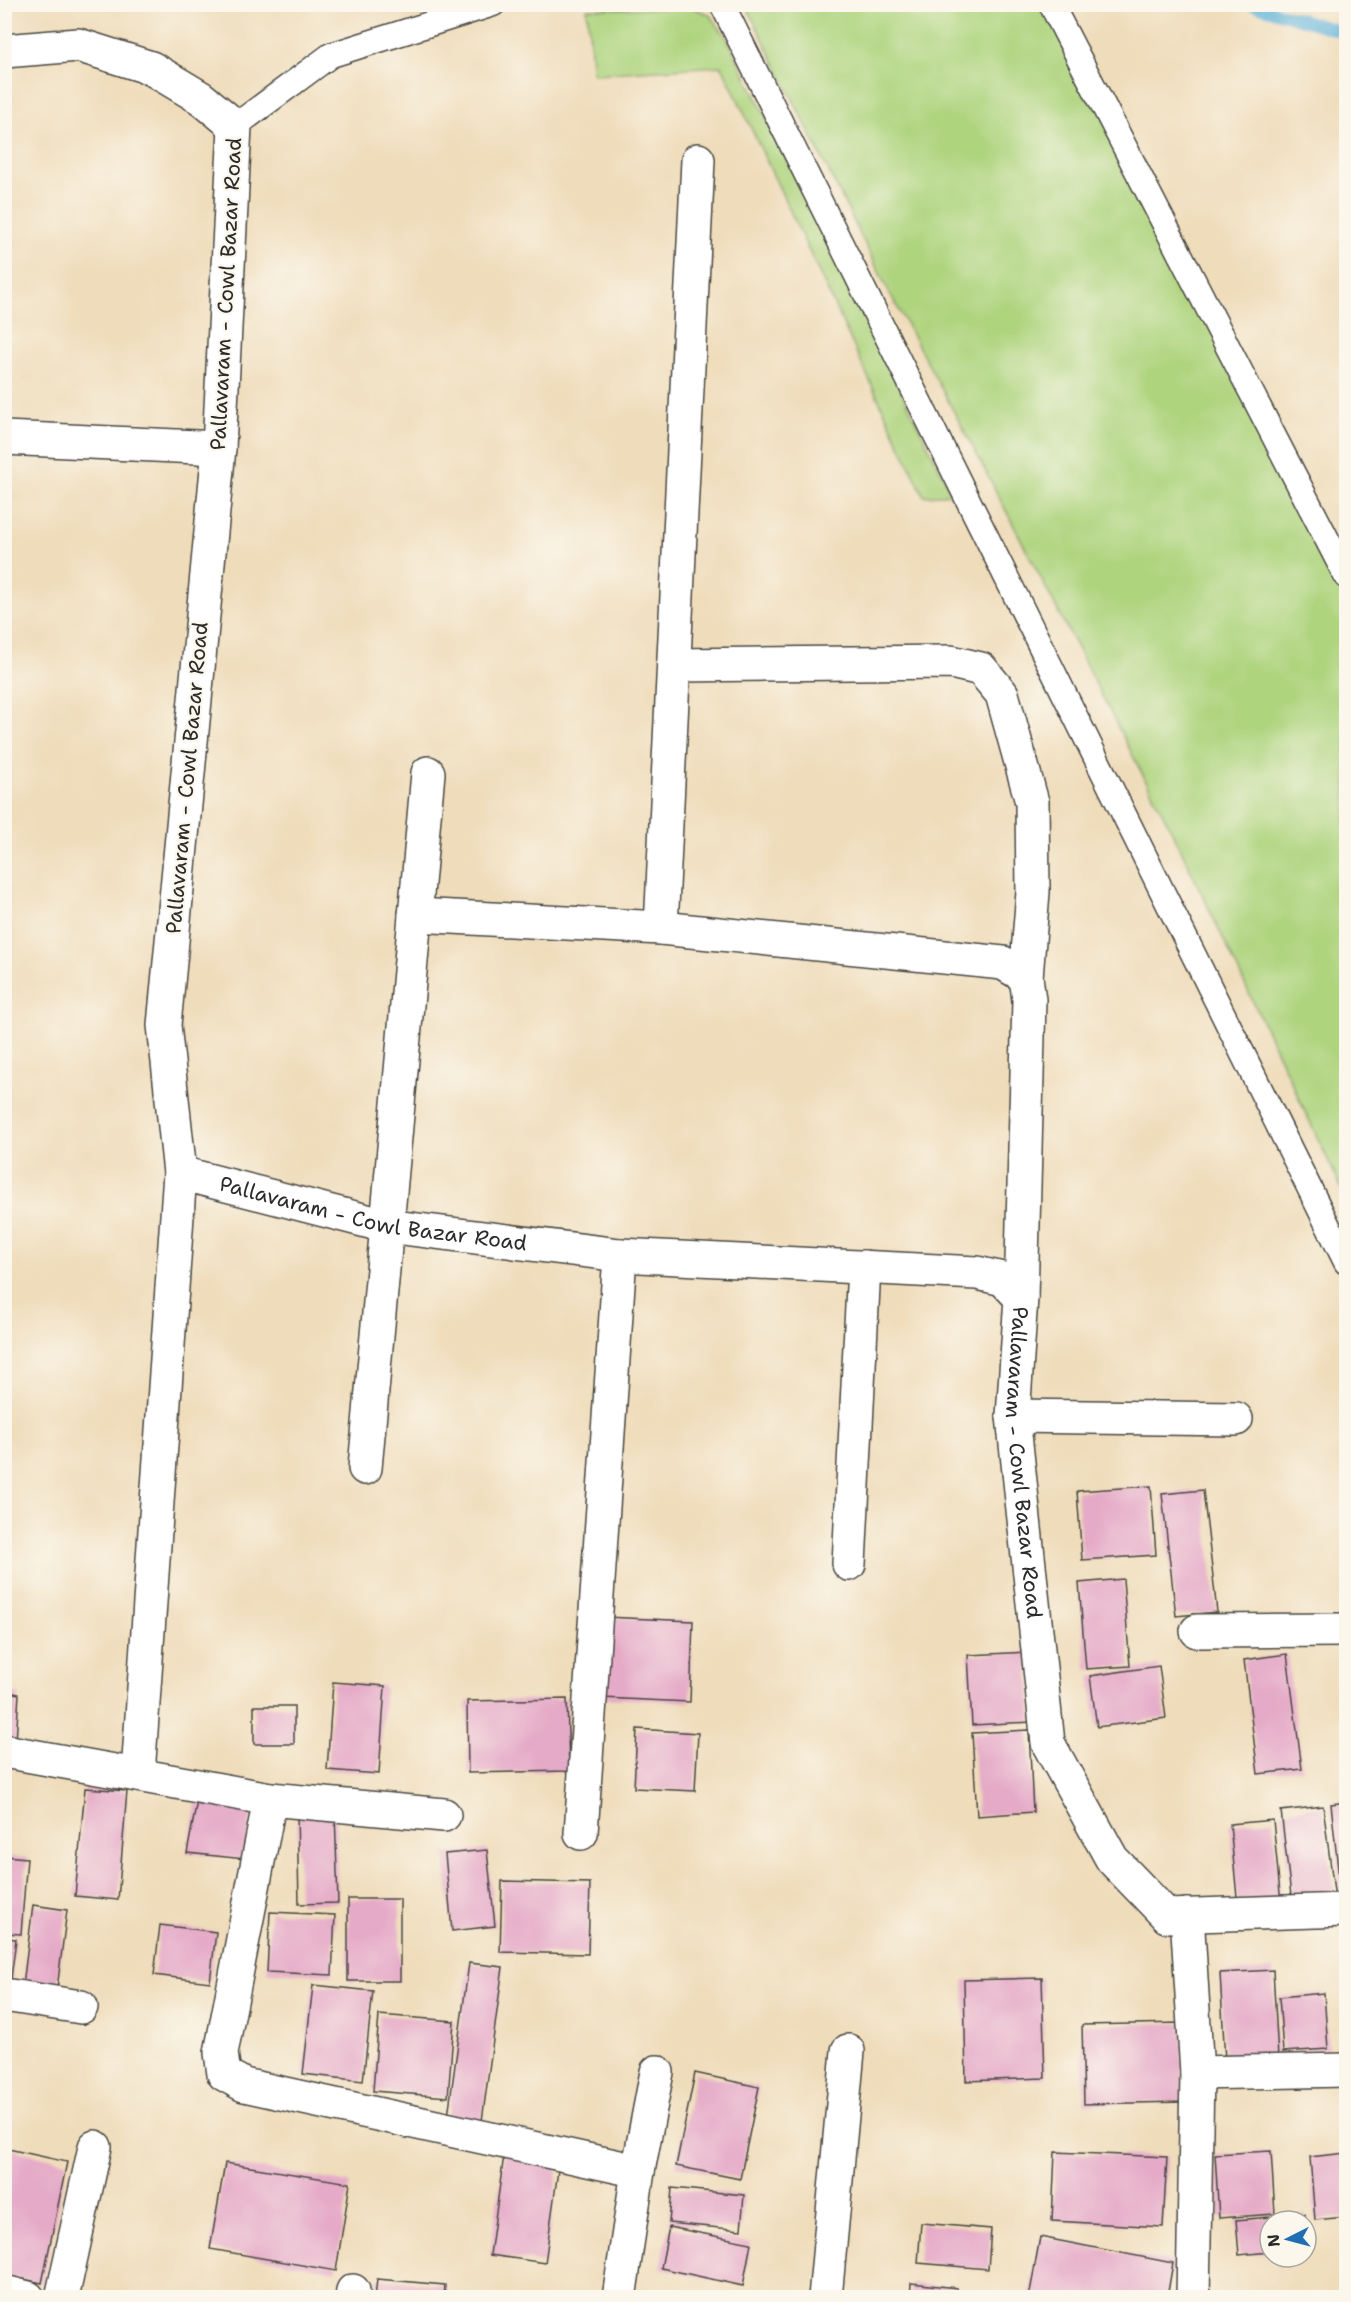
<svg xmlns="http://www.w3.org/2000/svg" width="1351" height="2302" font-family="'Shantell Sans',sans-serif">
  <rect width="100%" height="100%" fill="#fbf7ec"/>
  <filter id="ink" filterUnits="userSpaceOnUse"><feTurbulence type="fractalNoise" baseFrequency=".0167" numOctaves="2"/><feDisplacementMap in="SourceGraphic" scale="12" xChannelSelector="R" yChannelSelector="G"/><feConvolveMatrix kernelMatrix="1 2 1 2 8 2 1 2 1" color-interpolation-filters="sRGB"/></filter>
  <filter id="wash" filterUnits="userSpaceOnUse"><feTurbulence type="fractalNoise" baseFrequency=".008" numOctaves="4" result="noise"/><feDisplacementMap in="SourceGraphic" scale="24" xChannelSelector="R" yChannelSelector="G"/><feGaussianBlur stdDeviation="1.35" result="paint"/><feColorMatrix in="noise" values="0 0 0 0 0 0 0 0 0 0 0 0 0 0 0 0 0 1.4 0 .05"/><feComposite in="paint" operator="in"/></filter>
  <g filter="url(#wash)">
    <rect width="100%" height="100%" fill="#efdcba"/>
    <!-- green -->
    <g fill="#aed47e" stroke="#6c8054" stroke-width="1.5">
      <polygon points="746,5 1050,5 1346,584 1346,1198 1176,839 973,447 886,286"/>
      <polygon points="692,8 709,14 727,38 952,494 924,496 722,66 593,74 587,9"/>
    </g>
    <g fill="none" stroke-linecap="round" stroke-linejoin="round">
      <!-- stream -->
      <polyline stroke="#5bb0d7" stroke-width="12" points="1250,4 1346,33"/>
    </g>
    <g id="blocks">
      <!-- building -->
      <g fill="#e5aac7">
        <polygon points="1151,1486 1156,1555 1082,1560 1077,1491"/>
        <polygon points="1203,1490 1217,1612 1176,1616 1162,1494"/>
        <polygon points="1123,1579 1130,1666 1086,1669 1079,1583"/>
        <polygon points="605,1617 693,1621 690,1702 602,1698"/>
        <polygon points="1346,1640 1346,1691 1345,1692 1339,1641"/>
        <polygon points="1028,1652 1032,1722 972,1725 968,1655"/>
        <polygon points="1287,1654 1302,1769 1258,1774 1244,1660"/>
        <polygon points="1159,1666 1166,1718 1097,1727 1090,1676"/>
        <polygon points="333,1682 385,1686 379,1774 327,1770"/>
        <polygon points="4,1691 19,1694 16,1742 4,1739"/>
        <polygon points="567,1699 569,1771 468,1773 467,1701"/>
        <rect x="254" y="1706" width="40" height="38"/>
        <polygon points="637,1729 698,1733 695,1791 634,1788"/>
        <polygon points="1029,1730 1033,1812 977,1816 972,1733"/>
        <polygon points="85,1788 127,1791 118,1900 75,1896"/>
        <polygon points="198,1795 252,1807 245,1859 187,1853"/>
        <polygon points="1346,1802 1346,1906 1342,1906 1331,1804"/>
        <polygon points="1323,1806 1335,1899 1292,1904 1281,1811"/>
        <polygon points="335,1812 338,1903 299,1904 297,1813"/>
        <polygon points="1273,1820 1281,1904 1238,1908 1230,1824"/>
        <polygon points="487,1850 495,1926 452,1931 445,1854"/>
        <polygon points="4,1856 27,1858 21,1934 4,1933"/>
        <polygon points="502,1881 590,1883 588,1954 500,1952"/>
        <rect x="348" y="1899" width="52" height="82"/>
        <polygon points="33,1905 67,1910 56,1997 22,1993"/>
        <polygon points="270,1912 335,1915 332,1975 267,1972"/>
        <polygon points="160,1925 216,1932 210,1982 154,1975"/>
        <polygon points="4,1938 16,1939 10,1987 4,1987"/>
        <polygon points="469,1963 503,1967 482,2121 448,2116"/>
        <polygon points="1273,1970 1278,2058 1225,2061 1220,1973"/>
        <polygon points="1042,1978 1045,2078 966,2081 964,1980"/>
        <polygon points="313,1985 373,1991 363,2081 303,2074"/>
        <polygon points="1324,1993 1328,2049 1283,2052 1279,1997"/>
        <polygon points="379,2015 454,2021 448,2097 373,2091"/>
        <polygon points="1182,2023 1183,2102 1084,2104 1082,2025"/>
        <polygon points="695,2073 759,2087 740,2179 676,2166"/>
        <polygon points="4,2148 67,2162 42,2283 4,2275"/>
        <polygon points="505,2148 560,2156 545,2263 490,2255"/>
        <polygon points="1271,2151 1275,2214 1219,2218 1215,2154"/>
        <polygon points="1055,2152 1167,2157 1163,2227 1052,2221"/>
        <polygon points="1346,2153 1346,2217 1315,2220 1310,2157"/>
        <polygon points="225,2163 350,2183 336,2271 210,2249"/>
        <polygon points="672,2188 744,2195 741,2230 669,2223"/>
        <polygon points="1305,2214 1306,2221 1270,2221 1270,2252 1239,2255 1236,2220"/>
        <polygon points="921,2223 991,2229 988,2269 918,2263"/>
        <polygon points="669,2227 751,2243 743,2286 661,2268"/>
        <polygon points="1040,2237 1173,2263 1167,2298 1029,2298"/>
        <polygon points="377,2279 445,2285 444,2298 375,2298"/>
        <polygon points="911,2283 957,2288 956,2298 910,2298"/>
      </g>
    </g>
  </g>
  <g filter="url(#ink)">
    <use href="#blocks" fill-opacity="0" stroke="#484640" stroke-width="1.5"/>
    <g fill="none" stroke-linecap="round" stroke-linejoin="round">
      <!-- lane casing -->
      <g stroke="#484640" stroke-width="27">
        <g id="lane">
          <polyline points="722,4 1346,1262"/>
          <polyline points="1051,4 1346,576"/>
          <polyline points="235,126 331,55 493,4"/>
        </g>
      </g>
      <!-- street casing -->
      <g stroke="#484640" stroke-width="36">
        <g id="street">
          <polyline points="4,438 219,448"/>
          <polyline points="674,665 951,662 981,669 1002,694 1032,802 1033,892 1026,977"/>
          <polyline points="415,915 661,928 1003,963 1026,977 1029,1000 1021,1298"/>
          <polyline points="661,928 698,160"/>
          <polyline points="1013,1416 1236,1419"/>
          <polyline points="365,1468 428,773"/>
          <polyline points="849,1564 864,1267"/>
          <polyline points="1197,1631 1346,1630"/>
          <polyline points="4,1751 270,1799 444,1815"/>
          <polyline points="138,1774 180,1173"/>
          <polyline points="270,1799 221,2053 224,2074 244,2085 638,2171"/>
          <polyline points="581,1833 620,1255"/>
          <polyline points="1187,1915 1197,2073 1193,2298"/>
          <polyline points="4,1995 81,2007"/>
          <polyline points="1197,2073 1346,2070"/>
          <polyline points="4,2292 28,2298"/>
          <polyline points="62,2298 95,2147"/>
          <polyline points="352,2298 353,2291"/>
          <polyline points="619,2298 638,2171 657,2072"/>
          <polyline points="825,2298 848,2051"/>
        </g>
      </g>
      <!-- secondary casing -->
      <g stroke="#484640" stroke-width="36">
        <g id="secondary">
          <path id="s1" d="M 4,51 L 78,45 L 151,68 L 201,98 L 235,126 L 219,448 L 164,1025 L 180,1173 L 386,1226 L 620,1255 L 977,1273 L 1003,1279 L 1021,1298 L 1013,1416 L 1048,1743 L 1112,1859 L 1167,1916 L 1346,1910"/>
        </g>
      </g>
      <!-- lane -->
      <use href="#lane" stroke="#fff" stroke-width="24"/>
      <!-- street -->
      <use href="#street" stroke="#fff" stroke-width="33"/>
      <!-- secondary -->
      <use href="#secondary" stroke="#fff" stroke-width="33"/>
    </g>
  </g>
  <g text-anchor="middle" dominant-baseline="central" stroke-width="4.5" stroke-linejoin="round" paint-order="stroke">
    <!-- street labels -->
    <g font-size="21" fill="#2b2b2b" stroke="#fbf7ec">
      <text transform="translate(226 294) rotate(-87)">Pallavaram - Cowl Bazar Road</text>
      <text transform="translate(187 778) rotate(-85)">Pallavaram - Cowl Bazar Road</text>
      <text stroke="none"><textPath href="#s1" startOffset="1502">Pallavaram - Cowl Bazar Road</textPath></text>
      <text stroke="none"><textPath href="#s1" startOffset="2328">Pallavaram - Cowl Bazar Road</textPath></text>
    </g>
  </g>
  <!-- margin -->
  <rect width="1351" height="2302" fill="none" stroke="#fbf7ec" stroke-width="24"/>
  <!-- north arrow -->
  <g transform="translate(1288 2239) rotate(264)"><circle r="28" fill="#fbf7ec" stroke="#a8a59f" stroke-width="1.5"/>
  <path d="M0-4.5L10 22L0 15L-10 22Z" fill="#1f6fb2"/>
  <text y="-9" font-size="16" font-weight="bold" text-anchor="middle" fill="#2b2b2b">N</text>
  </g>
</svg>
